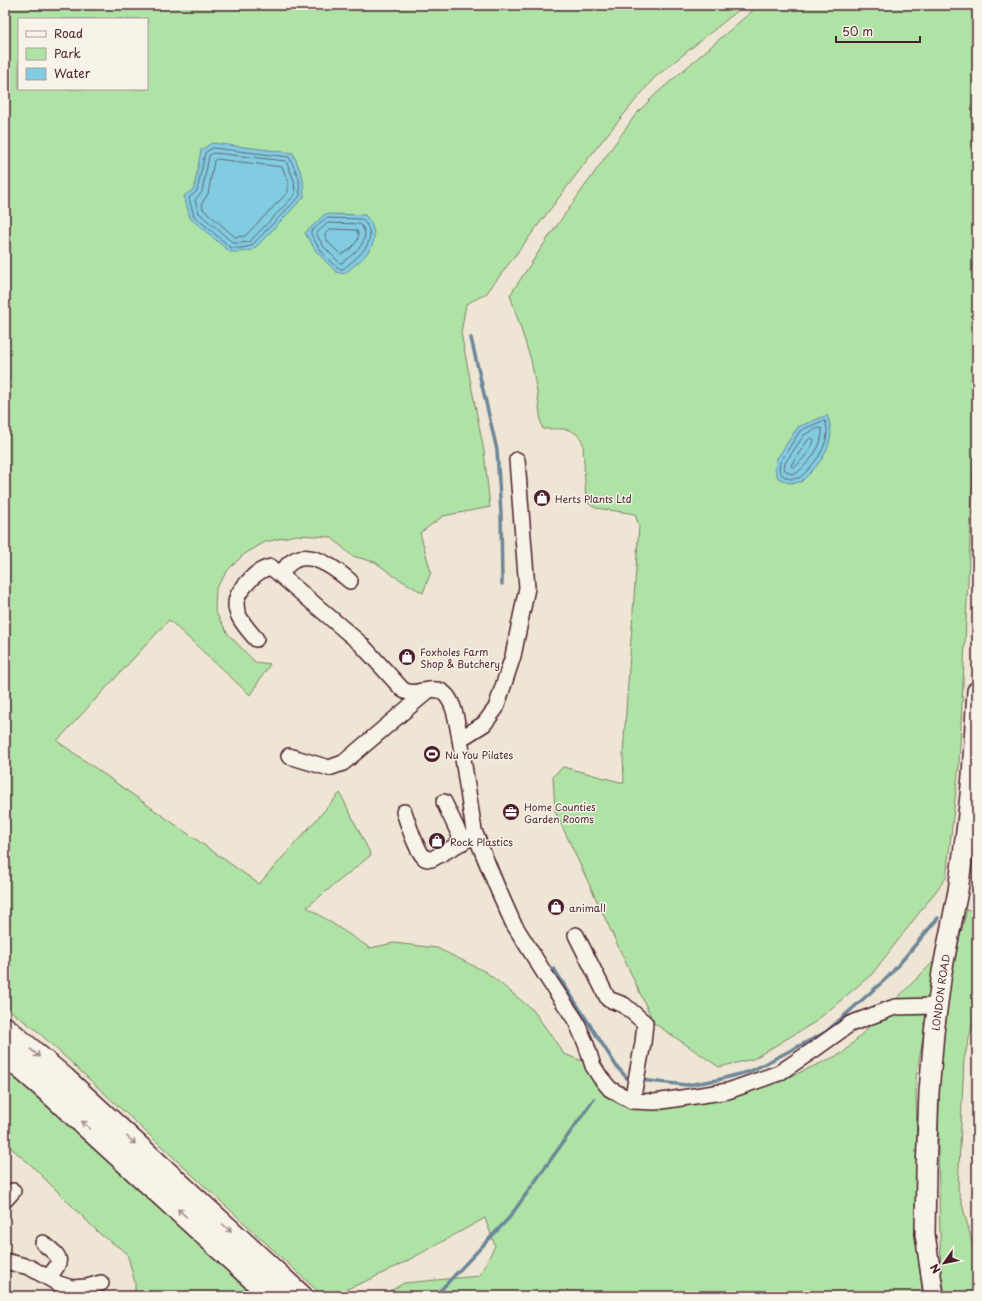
<svg xmlns="http://www.w3.org/2000/svg" width="982" height="1301" font-family="'Playpen Sans',sans-serif">
  <rect width="100%" height="100%" fill="#efe5d4"/>
  <filter id="ink" filterUnits="userSpaceOnUse"><feTurbulence type="fractalNoise" baseFrequency=".025" numOctaves="2"/><feDisplacementMap in="SourceGraphic" scale="8" xChannelSelector="R" yChannelSelector="G"/><feConvolveMatrix kernelMatrix="1 2 1 2 8 2 1 2 1" color-interpolation-filters="sRGB"/></filter>
  <g filter="url(#ink)">
    <!-- green -->
    <g fill="#afe3a5" stroke="#7c8168" fill-rule="evenodd">
      <path d="M 5,5 L 745,5 L 654,78 L 601,142 L 486,294 L 466,304 L 461,333 L 484,451 L 490,507 L 443,516 L 420,533 L 431,572 L 423,593 L 394,576 L 375,562 L 352,556 L 331,537 L 296,535 L 265,542 L 243,555 L 228,570 L 216,588 L 215,611 L 228,634 L 255,662 L 270,664 L 250,695 L 169,620 L 57,741 L 259,884 L 340,793 L 371,855 L 307,907 L 370,948 L 394,943 L 437,948 L 486,972 L 533,1010 L 564,1054 L 585,1062 L 607,1094 L 624,1106 L 638,1109 L 656,1110 L 687,1103 L 729,1097 L 783,1080 L 843,1053 L 937,958 L 916,1078 L 918,1256 L 923,1296 L 381,1296 L 404,1283 L 479,1276 L 495,1246 L 485,1218 L 407,1261 L 371,1279 L 330,1296 L 323,1296 L 35,1029 L 5,1007 ZM 19,19 L 147,19 L 147,89 L 19,89 Z"/>
      <path d="M 759,5 L 977,5 L 977,446 L 974,456 L 959,765 L 946,878 L 872,974 L 815,1022 L 753,1059 L 719,1067 L 654,1023 L 555,811 L 553,776 L 563,767 L 624,783 L 623,754 L 639,526 L 635,514 L 596,508 L 586,502 L 583,443 C 576,426 560,429 543,429 L 541,423 L 538,398 L 531,360 L 510,295 L 548,238 L 636,114 L 657,93 Z"/>
      <polygon points="967,909 977,913 977,1006 964,1059 958,1189 977,1261 977,1296 946,1296 941,1276 938,1150 940,1050 946,990"/>
      <polygon points="5,1067 57,1112 256,1296 135,1296 135,1283 127,1253 101,1235 30,1164 5,1143"/>
    </g>
    <!-- water -->
    <g fill="#82cce2" stroke="#6c8799">
      <polygon points="212,143 293,153 303,178 304,197 253,250 241,252 230,252 190,218 184,196 194,189 201,150"/>
      <path d="M 325,214 L 365,215 C 368,219 372,224 373,229 C 379,249 358,262 344,274 L 336,272 L 316,251 L 305,233 Z"/>
      <path d="M 827,415 C 839,443 820,464 801,482 L 789,483 L 778,478 L 775,469 L 776,460 L 798,427 Z"/>
    </g>
    <g fill="none" stroke-linecap="round" stroke-linejoin="round">
      <!-- shore -->
      <g stroke="#606474" stroke-width="1">
        <polygon points="213,148 289,157 299,178 300,196 251,246 241,248 231,248 194,216 189,198 197,191 205,153"/>
        <polygon points="214,153 286,161 294,180 295,195 249,242 240,243 233,243 199,213 195,200 202,192 209,156"/>
        <polygon points="216,159 282,167 288,181 288,192 245,236 235,237 203,209 202,203 208,194 214,161"/>
        <path d="M 326,218 L 362,219 C 382,240 359,256 343,269 C 331,268 316,244 311,234 L 311,232 Z"/>
        <path d="M 328,223 L 360,224 C 374,240 354,253 342,263 L 340,263 L 323,246 L 317,235 L 317,233 Z"/>
        <path d="M 331,229 L 356,230 C 364,239 349,251 341,255 L 328,242 L 325,236 L 325,234 Z"/>
        <path d="M 823,421 L 825,421 C 834,441 813,467 799,478 L 790,479 L 782,475 L 779,469 L 780,462 L 800,431 Z"/>
        <path d="M 819,428 L 822,429 C 823,447 809,462 797,473 L 791,474 L 786,471 L 784,468 L 785,463 L 804,435 Z"/>
        <path d="M 812,438 L 814,440 C 811,451 803,459 795,467 L 792,467 L 791,465 L 808,440 Z"/>
      </g>
      <!-- stream -->
      <g stroke="#6c8799" stroke-width="3.5">
        <polyline points="471,338 497,450 501,514 502,584"/>
        <polyline points="974,878 977,874"/>
        <polyline points="554,969 617,1067 628,1079 633,1079"/>
        <polyline points="639,1080 687,1085 717,1080 751,1071 826,1032 889,976 938,918"/>
        <polyline points="435,1296 509,1218 594,1099"/>
      </g>
      <!-- minor casing -->
      <g stroke="#4a1f2b" stroke-width="18">
        <g id="minor">
          <polyline points="517,460 527,588 513,656 496,708 484,724 460,739 474,831 497,887 513,923 548,979 576,1021 586,1044 593,1066 600,1077 610,1089 632,1101 655,1102 728,1091 779,1073 815,1049 850,1024 895,1007 937,1006"/>
          <path d="M 281,574 C 284,571 286,566 289,564 C 307,547 336,569 350,581"/>
          <path d="M 256,639 C 247,628 232,614 237,598 C 239,591 244,587 248,582 C 255,574 261,569 271,567 L 361,644 L 402,689 C 408,694 415,693 422,691 C 427,690 433,689 438,690 C 455,695 457,725 460,739"/>
          <polyline points="289,756 329,768 343,763 429,690"/>
          <polyline points="444,802 463,842"/>
          <path d="M 404,812 C 408,823 416,850 424,857 C 426,860 429,859 432,859 L 475,835"/>
          <polyline points="576,935 608,999 624,1005 645,1023 643,1043 632,1101"/>
          <polyline points="5,1200 13,1191"/>
          <path d="M 43,1243 C 60,1257 65,1259 48,1277"/>
          <polyline points="5,1261 29,1267 59,1284 72,1288 87,1287 101,1283"/>
        </g>
      </g>
      <!-- major casing -->
      <g stroke="#4a1f2b" stroke-width="22">
        <g id="major">
          <path id="s1" d="M 934,1296 L 925,1234 L 926,1171 L 929,1092 L 934,1033 L 942,972 L 958,891 L 967,824 L 972,776 L 977,691"/>
        </g>
      </g>
      <!-- highway casing -->
      <g stroke="#4a1f2b" stroke-width="25">
        <g id="highway">
          <polyline points="5,1028 65,1079 301,1296"/>
          <polyline points="5,1054 49,1092 272,1296"/>
        </g>
      </g>
      <!-- minor -->
      <use href="#minor" stroke="#f7f3e8" stroke-width="15"/>
      <!-- major -->
      <use href="#major" stroke="#f7f3e8" stroke-width="19"/>
      <!-- highway -->
      <use href="#highway" stroke="#f7f3e8" stroke-width="22"/>
    </g>
    <!-- one-way arrows -->
    <defs><path id="oneway-shaft" d="M-6 0H5M1.5-3L5.5 0L1.5 3" fill="none" stroke-width="1.6" stroke-linecap="round" stroke-linejoin="round"/></defs>
    <g stroke="#a0898a">
      <use href="#oneway-shaft" transform="translate(35 1053) rotate(41)"/>
      <use href="#oneway-shaft" transform="translate(86 1125) rotate(-138)"/>
      <use href="#oneway-shaft" transform="translate(131 1140) rotate(42)"/>
      <use href="#oneway-shaft" transform="translate(182 1213) rotate(-138)"/>
      <use href="#oneway-shaft" transform="translate(227 1228) rotate(42)"/>
    </g>
  </g>
  <!-- icons -->
  <defs>
    <g id="shop-disc" transform="scale(0.9)"><circle r="9.5" fill="#4a1f2b" stroke="#f7f3e8"/><path d="M-5-2.5h2.3a2.7 3.5 0 0 1 5.4 0H5L5.5 6h-11ZM-1.5-2.5h3a1.5 2.3 0 0 0-3 0Z" fill="#fff"/></g>
    <g id="stadium-disc" transform="scale(0.9)"><circle r="9.5" fill="#4a1f2b" stroke="#f7f3e8"/><path d="M0-5a6.5 5 0 1 0 0 10a6.5 5 0 1 0 0-10ZM-3.5-1.8h7v3.6h-7Z" fill="#fff"/></g>
    <g id="office-disc" transform="scale(0.9)"><circle r="9.5" fill="#4a1f2b" stroke="#f7f3e8"/><path d="M-6-3h4V-5.5h4V-3h4V5H-6ZM-1-4.5V-3h2v-1.5ZM-6 0V1H6V0Z" fill="#fff"/></g>
  </defs>
  <g fill-rule="evenodd">
    <use href="#shop-disc" x="542" y="498"/>
    <use href="#shop-disc" x="407" y="657"/>
    <use href="#stadium-disc" x="432" y="754"/>
    <use href="#office-disc" x="511" y="812"/>
    <use href="#shop-disc" x="437" y="841"/>
    <use href="#shop-disc" x="556" y="907"/>
  </g>
  <g text-anchor="middle" dominant-baseline="central" stroke-width="3" stroke-linejoin="round" paint-order="stroke">
    <!-- poi labels -->
    <g font-size="10" fill="#4a1f2b" stroke="#f7f3e8" text-anchor="start">
      <text x="555" y="498">Herts Plants Ltd</text>
      <text x="420" y="651">Foxholes Farm<tspan x="420" dy="12">Shop &amp; Butchery</tspan></text>
      <text x="445" y="754">Nu You Pilates</text>
      <text x="524" y="806">Home Counties<tspan x="524" dy="12">Garden Rooms</tspan></text>
      <text x="450" y="841">Rock Plastics</text>
      <text x="569" y="907">animall</text>
    </g>
    <!-- street labels -->
    <g font-size="10" fill="#4a1f2b" stroke="#f7f3e8">
      <text stroke="none"><textPath href="#s1" startOffset="305">LONDON ROAD</textPath></text>
    </g>
  </g>
  <!-- margin -->
  <rect width="982" height="1301" fill="none" stroke="#f7f3e8" stroke-width="20"/>
  <rect x="10" y="10" width="962" height="1281" fill="none" stroke="#4a1f2b" stroke-width="1.5" filter="url(#ink)"/>
  <!-- legend -->
  <rect x="18" y="18" width="130" height="72" fill="#f7f3e8" stroke="#b29e9c"/>
  <rect x="26" y="31" width="20" height="6" fill="#f7f3e8" stroke="#b29e9c"/>
  <text x="54" y="38" font-size="12" fill="#4a1f2b">Road</text>
  <rect x="26" y="48" width="20" height="12" fill="#afe3a5" stroke="#b29e9c"/>
  <text x="54" y="58" font-size="12" fill="#4a1f2b">Park</text>
  <rect x="26" y="68" width="20" height="12" fill="#82cce2" stroke="#b29e9c"/>
  <text x="54" y="78" font-size="12" fill="#4a1f2b">Water</text>
  <!-- north arrow -->
  <g transform="translate(944 1263) rotate(237)" stroke="#f7f3e8" stroke-width="3" paint-order="stroke">
  <path d="M0-3L7 15L0 10L-7 15Z" fill="#4a1f2b"/>
  <text y="-6" font-size="11" font-weight="bold" text-anchor="middle" fill="#4a1f2b">N</text>
  </g>
  <!-- scale -->
  <path d="M836 36v6h84v-6" fill="none" stroke="#4a1f2b" stroke-width="2"/>
  <text x="842" y="36" font-size="12" fill="#4a1f2b" stroke="#f7f3e8" stroke-width="3" paint-order="stroke">50 m</text>
</svg>
